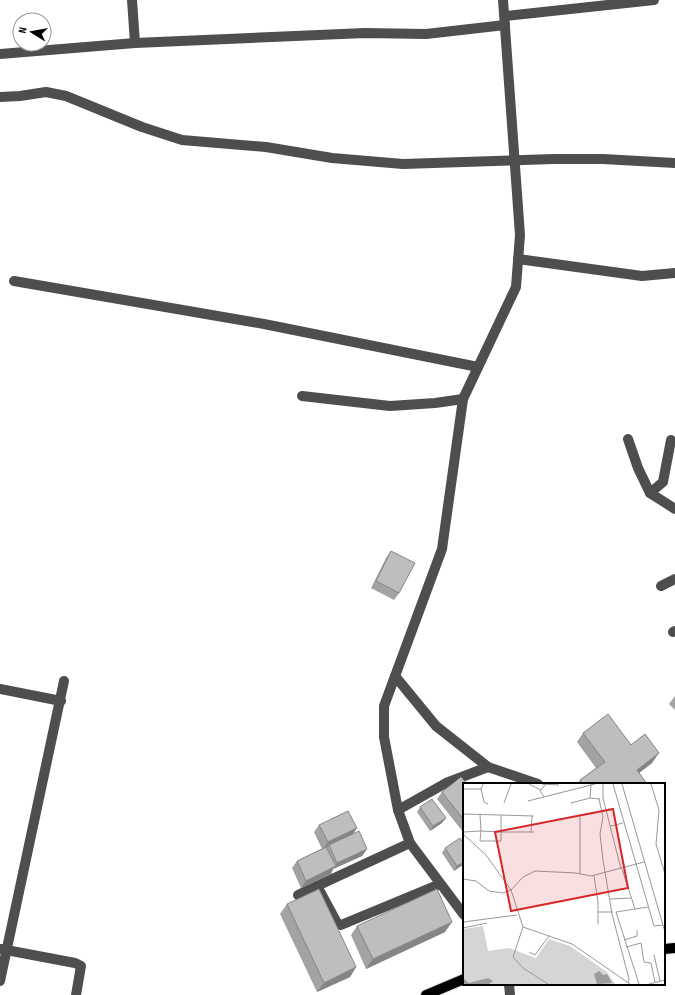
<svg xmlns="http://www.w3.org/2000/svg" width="675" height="995" font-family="'Sofia Sans Condensed',sans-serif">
  <rect width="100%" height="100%" fill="#fff"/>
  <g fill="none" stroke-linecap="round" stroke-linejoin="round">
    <!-- major casing -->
    <g stroke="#dbdbdb" stroke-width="12">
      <g id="major">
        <polyline points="664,949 675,948"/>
        <polyline points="426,995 464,979"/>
      </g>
    </g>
    <!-- minor -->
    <g stroke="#4e4e4e" stroke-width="10">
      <polyline points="132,0 135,43"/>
      <polyline points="505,16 654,0"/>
      <polyline points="0,54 135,43 365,33 426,34 505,25"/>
      <polyline points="0,97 20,96 46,92 66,96 142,127 182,140 266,147 332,158 403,164 554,159 603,159 675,163"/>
      <polyline points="518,259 642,276 675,273"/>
      <polyline points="14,281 264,324 478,367"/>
      <polyline points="302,396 390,406 435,403 463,399"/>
      <polyline points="628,439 638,468 650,493 675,509"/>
      <polyline points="650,493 663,482 671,440"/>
      <polyline points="661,586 675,579"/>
      <polyline points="673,632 675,631"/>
      <polyline points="395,676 436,726 488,767 538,784"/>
      <polyline points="0,689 61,701"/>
      <polyline points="398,810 446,783 488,767"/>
      <polyline points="410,843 317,886 337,923 341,925 440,884"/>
      <polyline points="298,895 317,886"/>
      <polyline points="464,915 410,843 398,810 384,737 384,706 442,549 463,399 516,287 520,235 503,0"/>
      <polyline points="1,949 75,963 81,966 76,995"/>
      <polyline points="0,981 64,681"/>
      <polyline points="509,984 510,995"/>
    </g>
    <!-- major -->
    <use href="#major" stroke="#000" stroke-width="10"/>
  </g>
  <!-- wall -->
  <g fill="#a3a3a3">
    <polygon points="391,551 399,593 394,600 371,588 386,558"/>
    <polygon points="675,696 675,710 669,704"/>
    <polygon points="583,733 631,745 652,763 639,773 647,784 578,784 580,780 596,768 577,742"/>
    <polygon points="464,784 464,831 463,832 437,799 442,792"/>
    <polygon points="420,807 442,823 430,831 417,812"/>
    <polygon points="319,825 357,828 353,834 367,849 362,856 333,869 331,874 301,888 292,868 297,861 322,849 314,832"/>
    <polygon points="464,844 464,864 454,871 442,853 445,848"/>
    <polygon points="287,904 356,967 350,977 317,992 280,914"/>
    <polygon points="357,926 445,932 366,969 351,935"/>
  </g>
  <!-- shaded-wall -->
  <g fill="#858585">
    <polygon points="659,753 652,763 630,780 637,770"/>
    <polygon points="446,818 442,823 430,831 433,826"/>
    <polygon points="357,828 352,835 329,845 327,847 322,850 328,842"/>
    <polygon points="367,849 362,856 333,869 331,874 301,888 306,881 334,867 337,863"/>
    <polygon points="464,862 464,864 454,871 457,866"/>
    <polygon points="452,922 445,932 366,969 373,959"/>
    <polygon points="356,967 350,977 317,992 324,983"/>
  </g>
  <!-- building -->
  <g fill="#bebebe" stroke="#858585">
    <polygon points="391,551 415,563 399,593 376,581"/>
    <polygon points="608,714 631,745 645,734 659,753 637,770 647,784 617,784 616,783 614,784 583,784 580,780 605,762 583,733"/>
    <polygon points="461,777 467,784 464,784 464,820 442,792"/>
    <polygon points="432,799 446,818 433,826 420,807"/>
    <polygon points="348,811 357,828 328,842 319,825"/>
    <polygon points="359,831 367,849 337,863 329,845"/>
    <polygon points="460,838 464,844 464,862 457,866 445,848"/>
    <polygon points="326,847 336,866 306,881 297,861"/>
    <polygon points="319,889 356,967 324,983 287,904"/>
    <polygon points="437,889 452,922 373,959 357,926"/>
  </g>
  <!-- overview -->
  <g transform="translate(463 783)">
    <rect width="202" height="202" fill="#fff"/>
    <path d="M 20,143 L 25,168 L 46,165 L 73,175 L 86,156 L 107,163 L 144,189 L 152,201 L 0,201 L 0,146 Z" fill="#d5d5d5"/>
    <path d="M 136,188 L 140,192 L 144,191 L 149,200 L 134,201 L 131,191 ZM 0,195 L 6,200 L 25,195 L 30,198 L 26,201 L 0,201 Z" fill="#9c9c9c"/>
    <path fill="none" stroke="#999" stroke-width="1" d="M 66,1 L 78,7M 79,1 L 96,2M 128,1 L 127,15 L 137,16M 140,1 L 140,15 L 158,86M 150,1 L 191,143 L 200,142M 159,1 L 202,149M 188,1 L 196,27 L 193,61 L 202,91M 0,6 L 18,6 L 20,1M 18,6 L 21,19 L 25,21M 81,14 L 77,8 L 83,1M 136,16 L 140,34 L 137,51 L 140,77 L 149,131 L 166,196 L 165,200M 65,18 L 132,1M 41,20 L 48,1M 108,20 L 127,15M 0,31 L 71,33M 38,32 L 38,58 L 17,58 L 18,48 L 38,49 L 71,49M 117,34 L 117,91M 148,43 L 160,40M 0,49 L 18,48 L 17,32M 68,49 L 69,33M 0,51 L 23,72 L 48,107 L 60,144 L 109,161 L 167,201M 159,86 L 172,126M 131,93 L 135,119 L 135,141M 0,96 L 13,98 L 26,108 L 40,110 L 48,107 L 60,94 L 72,88 L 113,90 L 128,93 L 181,79M 147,116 L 168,115M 135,129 L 150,129M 0,139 L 54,132M 60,144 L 50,174 L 60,185 L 85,201M 0,145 L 24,140M 161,157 L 174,153 L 174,147M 163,164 L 178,160 L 181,179 L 188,180 L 192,199M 66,169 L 72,172 L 86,153M 191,172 L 197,198M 176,201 L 153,129 L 185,124M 186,201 L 202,197"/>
    <path fill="#d62828" fill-opacity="0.15" stroke="#d62828" stroke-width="2" d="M 150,26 L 165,105 L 48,128 L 32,49 Z"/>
    <rect width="202" height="202" fill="none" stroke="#000" stroke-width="2"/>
  </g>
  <!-- north arrow -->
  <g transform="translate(32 32) rotate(281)"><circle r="19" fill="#ffffff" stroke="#999999"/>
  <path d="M0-3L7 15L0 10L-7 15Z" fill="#000000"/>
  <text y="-6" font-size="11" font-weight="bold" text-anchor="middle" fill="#000000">N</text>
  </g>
</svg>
